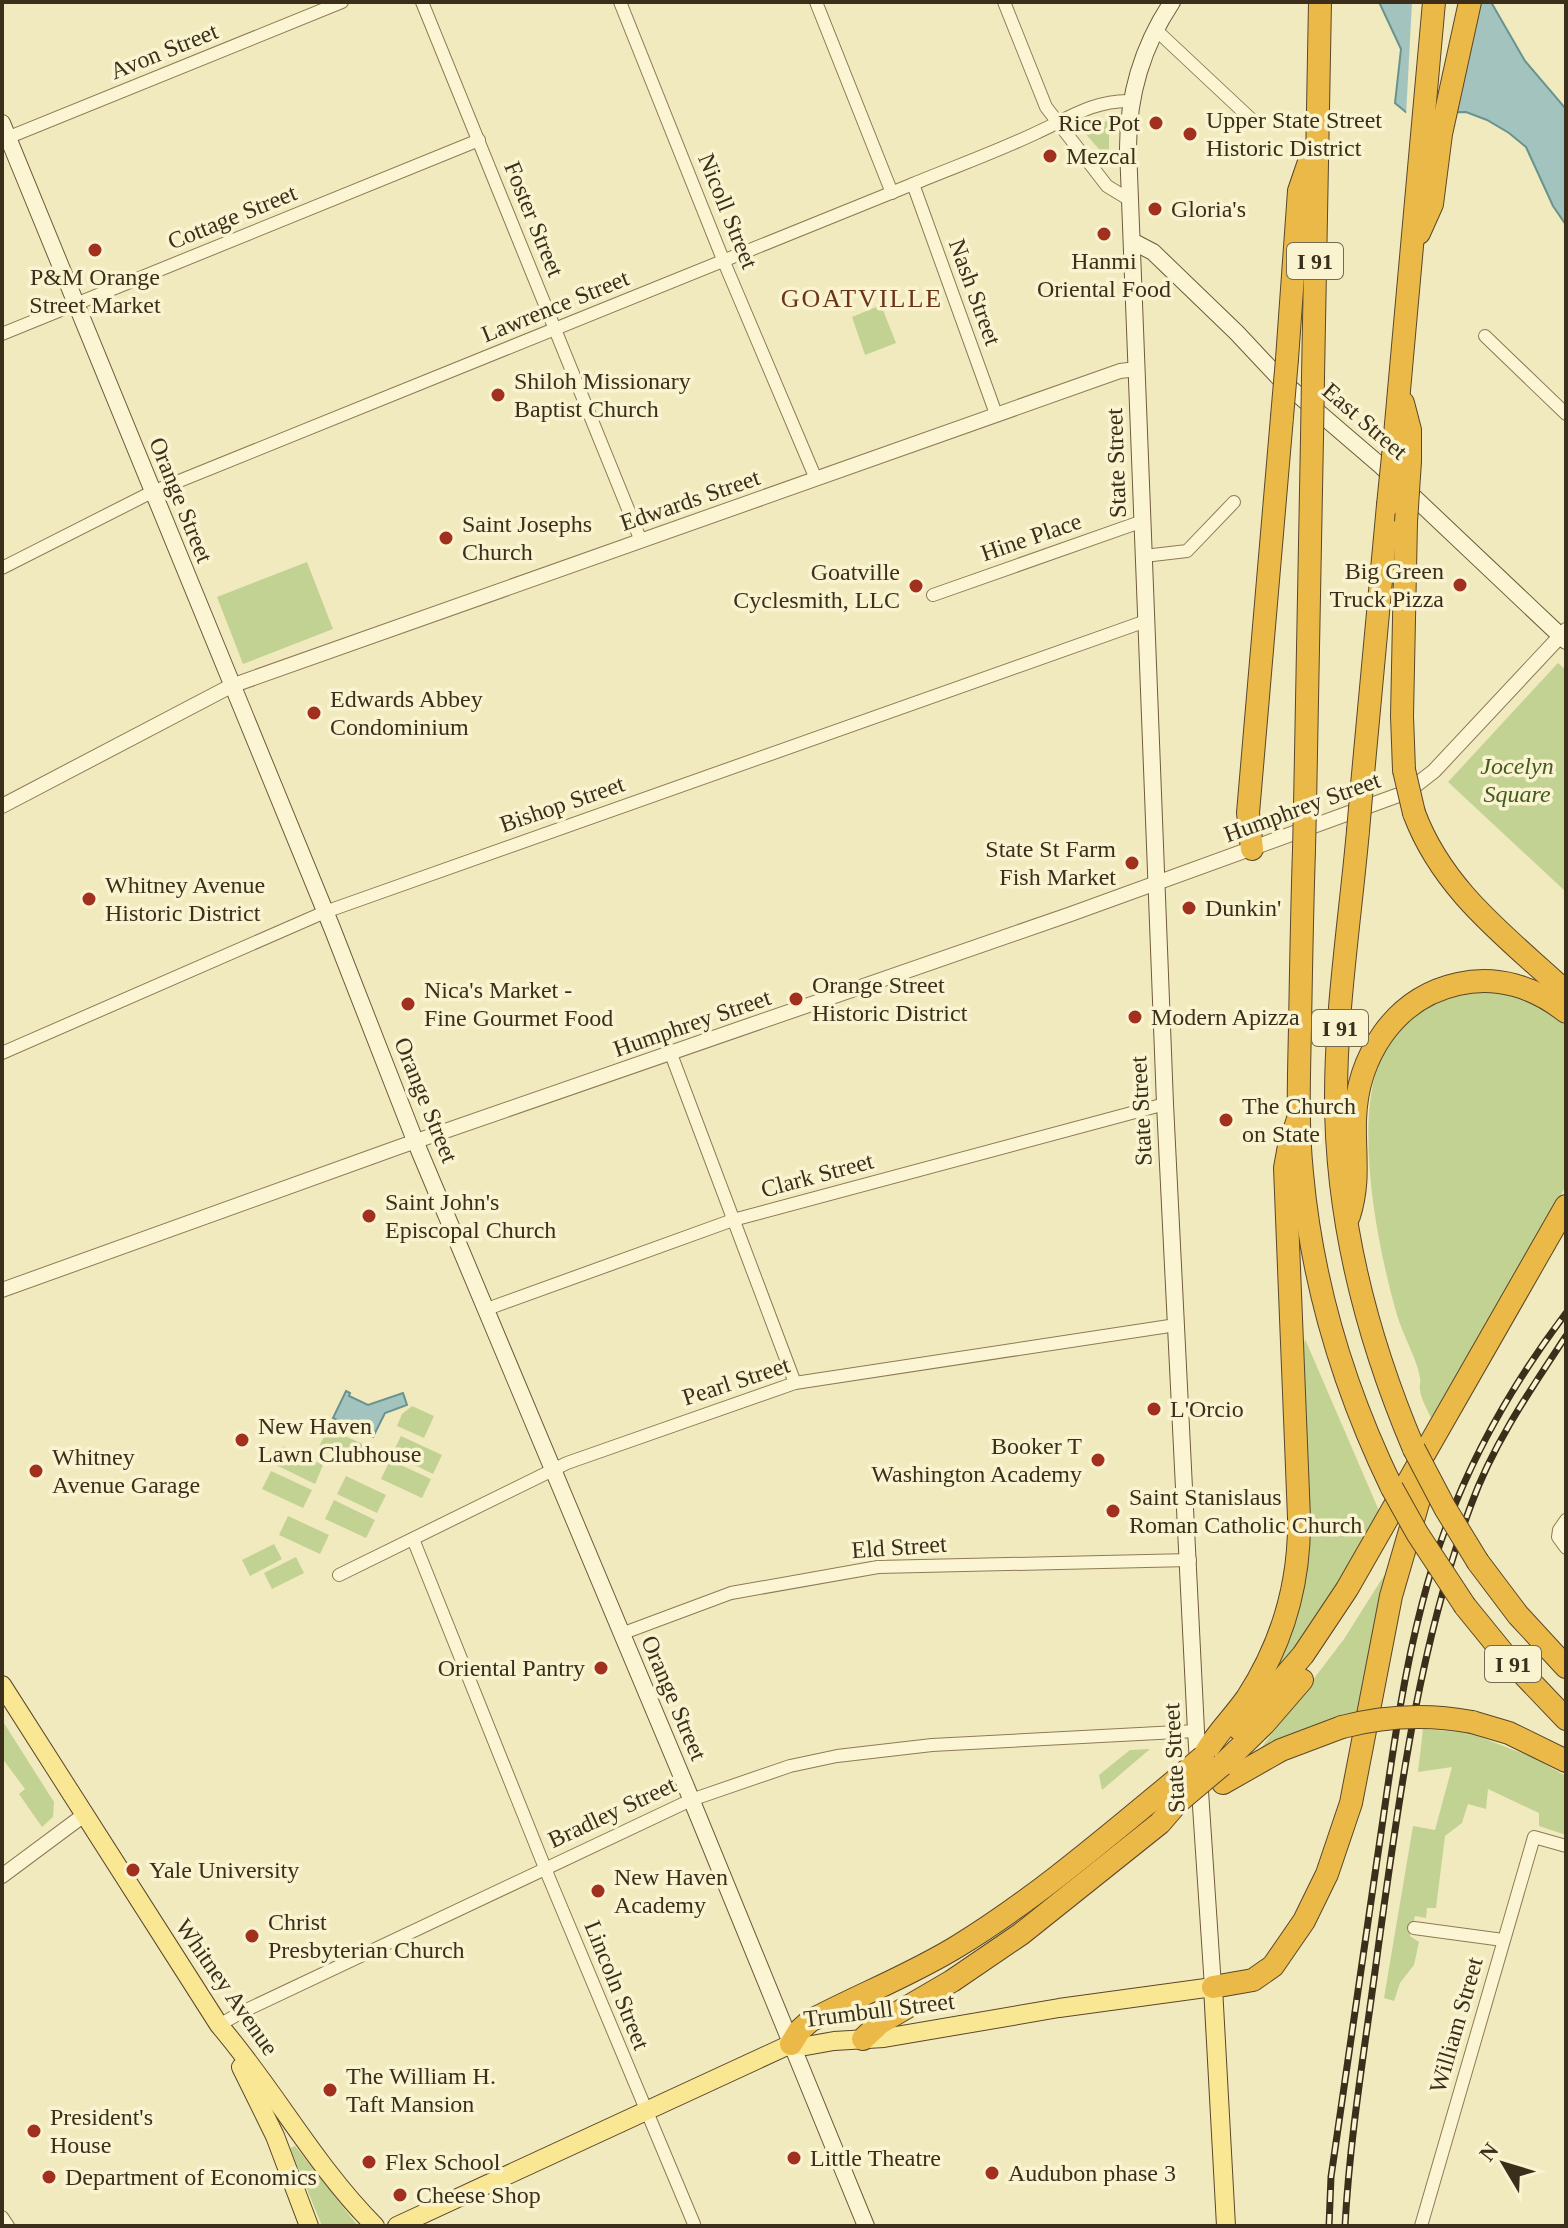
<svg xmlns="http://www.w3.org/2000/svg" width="1568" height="2228" font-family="Georgia,serif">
  <rect width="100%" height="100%" fill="#f2eabf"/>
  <!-- green -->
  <g fill="#c2d292">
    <polygon points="1109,120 1109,152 1105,156 1084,132"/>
    <polygon points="881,305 896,343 865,355 852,317"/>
    <polygon points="307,562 333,629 243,664 217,597"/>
    <polygon points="1558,663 1566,670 1566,892 1448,782"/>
    <path d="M 1494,991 C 1523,996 1544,1005 1566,1026 L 1566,1186 L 1431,1418 C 1427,1409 1421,1399 1420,1390 C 1419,1385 1421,1382 1420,1378 C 1416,1356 1403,1336 1397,1315 C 1377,1246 1350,1111 1386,1047 C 1409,1006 1450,994 1494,991 Z"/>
    <path d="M 1305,1339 L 1380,1513 C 1349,1567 1318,1622 1277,1669 L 1301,1360 Z"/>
    <polygon points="412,1406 434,1416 424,1438 397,1426 402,1414"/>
    <polygon points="328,1428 369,1447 360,1466 319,1447"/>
    <polygon points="401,1436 442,1455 433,1474 392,1454"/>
    <polygon points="283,1446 323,1465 315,1484 274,1464"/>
    <polygon points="390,1460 431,1479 422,1498 381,1479"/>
    <polygon points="271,1471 312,1490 303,1508 262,1489"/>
    <polygon points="346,1476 386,1495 377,1513 337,1494"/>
    <polygon points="334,1500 375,1520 366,1538 325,1519"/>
    <polygon points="288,1516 329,1535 320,1554 279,1535"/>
    <polygon points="274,1544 282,1559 250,1576 242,1560"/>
    <polygon points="296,1557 304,1573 272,1589 264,1573"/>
    <polygon points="1385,1574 1365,1712 1261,1748 1344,1639"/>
    <polygon points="2,1720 54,1802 53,1817 42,1827 19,1794 25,1789 2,1758"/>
    <polygon points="1423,1729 1470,1733 1532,1757 1566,1776 1566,1835 1539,1826 1539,1813 1488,1789 1486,1809 1468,1804 1462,1823 1445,1836 1436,1908 1427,1908 1426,1918 1415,1916 1410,1936 1419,1942 1414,1965 1400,1983 1394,2001 1384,1998 1413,1826 1435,1830 1452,1767 1418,1772"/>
    <polygon points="1150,1749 1102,1790 1099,1775 1130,1750"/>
    <polygon points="295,2146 358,2226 322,2226 290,2148"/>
  </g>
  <!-- water -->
  <g fill="#a3c4be" stroke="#69938e" stroke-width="2">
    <polygon points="1379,2 1491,2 1525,61 1566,109 1566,225 1553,206 1526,147 1509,133 1487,120 1466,112 1407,113 1395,103 1401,49"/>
    <polygon points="346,1391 350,1393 349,1396 368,1405 403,1393 407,1405 385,1413 373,1437 333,1418"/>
  </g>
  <!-- pier -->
  <polygon fill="#f2eabf" points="1412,2 1482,2 1456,116 1406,116"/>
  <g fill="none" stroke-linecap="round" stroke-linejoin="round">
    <!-- minor casing -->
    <g stroke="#8d7a55" stroke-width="14">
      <g id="minor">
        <polyline points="422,2 641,541"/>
        <polyline points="620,2 724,262 816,479"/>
        <polyline points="816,2 892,193"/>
        <polyline points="1004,2 1046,107 1107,186 1130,200"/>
        <polyline points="1155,29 1251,119"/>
        <polyline points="2,140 342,2"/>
        <polyline points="913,184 996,414"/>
        <polyline points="2,334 479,140"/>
        <polyline points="1485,336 1566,414"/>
        <polyline points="1144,556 1187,551 1234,502"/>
        <path d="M 2,568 L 152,492 L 913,184 C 954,167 996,152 1036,133 C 1067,119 1094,100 1130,101"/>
        <polyline points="933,595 1143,521"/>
        <polyline points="2,1053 325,912 1146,621"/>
        <polyline points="671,1054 795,1383"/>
        <polyline points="487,1309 733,1220 1165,1104"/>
        <polyline points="1566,1520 1559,1530 1558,1537 1566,1548"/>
        <polyline points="413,1539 549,1878 694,2224"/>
        <polyline points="339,1575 567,1463 795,1383 1176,1325"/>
        <polyline points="621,1634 731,1593 878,1567 1190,1560"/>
        <polyline points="1414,1928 1503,1940"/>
        <polyline points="219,2025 242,2012 691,1800 790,1766 837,1756 932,1745 1196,1731"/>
        <polyline points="2,2217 8,2226"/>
        <polyline points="1421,2226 1534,1837 1566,1846"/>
      </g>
    </g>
    <!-- tertiary casing -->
    <g stroke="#8d7a55" stroke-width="16">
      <g id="tertiary">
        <polyline points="2,806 231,686 1120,371 1137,369"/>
        <polyline points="2,1290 399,1147 1071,914 1407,792 1434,771 1566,630"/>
        <polyline points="2,1876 84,1815"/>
      </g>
    </g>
    <!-- secondary casing -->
    <g stroke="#6f5b39" stroke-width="18">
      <g id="secondary">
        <path d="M 1172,2 C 1142,47 1128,94 1128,148 L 1165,1104 L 1196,1731 L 1213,1987"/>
        <polyline points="2,123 332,928 416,1143 687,1789 866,2226"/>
        <polyline points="1132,241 1153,252 1237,333 1282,381 1381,466 1566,641"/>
      </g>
    </g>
    <!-- primary casing -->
    <g stroke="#5a472a" stroke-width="20">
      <g id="primary">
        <path d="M 2,1685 L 219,2025 C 274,2089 315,2166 375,2226"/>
        <polyline points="241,2067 275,2136 309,2226"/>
        <polyline points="397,2226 791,2044 806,2046 834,2041 884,2038 1059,2008 1213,1987 1226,2226"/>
      </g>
    </g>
    <!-- motorway casing -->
    <g stroke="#5a472a" stroke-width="24">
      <g id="motorway">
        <polyline points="1419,233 1432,204 1441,134 1470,2"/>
        <polyline points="1287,359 1299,191 1311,156"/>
        <polyline points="1313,377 1320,2"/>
        <polyline points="1403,403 1410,430 1410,461"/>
        <polyline points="1394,446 1434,2"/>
        <polyline points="1404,770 1402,716 1406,522"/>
        <polyline points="1362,785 1388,505"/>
        <polyline points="1305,806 1312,438"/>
        <path d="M 1414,813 C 1443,891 1507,937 1566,992"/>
        <path d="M 1358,831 C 1350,919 1336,1009 1336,1097 C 1336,1220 1366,1336 1414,1449"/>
        <polyline points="1252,849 1248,813 1282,417"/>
        <path d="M 1304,850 C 1302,909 1301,968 1300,1027 C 1299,1076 1297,1124 1302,1173 C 1312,1283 1344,1389 1392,1488"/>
        <path d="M 1349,1216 C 1360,1181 1354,1155 1355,1120 C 1357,1057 1394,998 1458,984 C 1497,975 1535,987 1566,1012"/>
        <polyline points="1478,1562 1518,1615 1566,1667"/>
        <polyline points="1465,1606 1504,1654 1566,1719"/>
        <polyline points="1472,1722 1509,1733 1566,1761"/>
        <polyline points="1239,1729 1303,1655 1347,1589 1566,1206"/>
        <path d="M 1203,1757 C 1214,1736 1233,1718 1247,1698 C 1282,1644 1300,1583 1299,1518 L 1285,1168 L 1289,1146 L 1299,1116"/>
        <polyline points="1222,1765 1264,1724 1302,1680"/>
        <polyline points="1223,1783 1281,1750 1342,1727"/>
        <polyline points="1213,1987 1253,1980 1273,1966 1304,1921 1327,1874 1351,1803 1391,1596 1423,1486"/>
        <polyline points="863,2039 880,2023 952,1981 1021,1934 1160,1823 1178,1802"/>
        <path d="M 791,2044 L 799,2031 L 810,2021 C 859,1995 911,1975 958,1946 C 1035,1899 1108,1836 1177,1779"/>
      </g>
    </g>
    <!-- minor -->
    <use href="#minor" stroke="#fcf5d3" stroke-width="12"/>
    <!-- tertiary -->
    <use href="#tertiary" stroke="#fcf5d3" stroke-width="14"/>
    <!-- secondary -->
    <use href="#secondary" stroke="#fcf5d3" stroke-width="16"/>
    <!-- primary -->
    <use href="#primary" stroke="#fae793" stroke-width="18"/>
    <!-- motorway -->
    <use href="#motorway" stroke="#ebb947" stroke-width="22"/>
    <!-- rail casing -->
    <g stroke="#3b2f1b" stroke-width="7">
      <g id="rail">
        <path d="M 1329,2226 L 1331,2177 C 1346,2071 1362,1966 1377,1860 C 1390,1774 1400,1688 1422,1604 C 1449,1497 1500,1400 1566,1313"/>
        <path d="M 1345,2226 C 1350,2133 1366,2041 1378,1949 C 1399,1799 1418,1647 1471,1505 C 1493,1444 1531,1389 1566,1336"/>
      </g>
    </g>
    <!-- rail -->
    <use href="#rail" stroke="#f9f3d0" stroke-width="4" stroke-dasharray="12" stroke-linecap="butt"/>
    <!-- motorway-bridge casing -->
    <g stroke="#5a472a" stroke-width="24" stroke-linecap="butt">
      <g id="motorway-bridge">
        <polyline points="1282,417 1287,359"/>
        <polyline points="1312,438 1313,377"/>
        <polyline points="1388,505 1394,446"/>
        <polyline points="1406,522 1410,461"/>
        <polyline points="1404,770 1414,813"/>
        <polyline points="1358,831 1362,785"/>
        <polyline points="1304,850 1305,806"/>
        <polyline points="1414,1449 1445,1508 1478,1562"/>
        <polyline points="1392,1488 1417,1533 1465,1606"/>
        <path d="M 1342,1727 C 1384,1716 1429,1714 1472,1722"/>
        <polyline points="1177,1779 1203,1757"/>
        <polyline points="1178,1802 1222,1765"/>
      </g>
    </g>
    <!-- motorway-bridge -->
    <use href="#motorway-bridge" stroke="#ebb947" stroke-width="22"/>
  </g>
  <!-- markers -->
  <g fill="#a2301f" stroke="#f9f3d0" stroke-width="3">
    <circle cx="1156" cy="123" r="8"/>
    <circle cx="1190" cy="134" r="8"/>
    <circle cx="1050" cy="156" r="8"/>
    <circle cx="1155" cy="209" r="8"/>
    <circle cx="1104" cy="234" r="8"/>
    <circle cx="95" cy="250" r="8"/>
    <circle cx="498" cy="395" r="8"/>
    <circle cx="446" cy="538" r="8"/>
    <circle cx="1460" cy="585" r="8"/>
    <circle cx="916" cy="586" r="8"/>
    <circle cx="314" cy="713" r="8"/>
    <circle cx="1132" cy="863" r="8"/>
    <circle cx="89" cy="899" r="8"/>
    <circle cx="1189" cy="908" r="8"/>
    <circle cx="796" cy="999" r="8"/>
    <circle cx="408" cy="1004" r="8"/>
    <circle cx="1135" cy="1017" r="8"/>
    <circle cx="1226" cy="1120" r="8"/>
    <circle cx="369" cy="1216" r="8"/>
    <circle cx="1154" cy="1409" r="8"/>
    <circle cx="242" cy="1440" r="8"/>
    <circle cx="1098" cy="1460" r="8"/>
    <circle cx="36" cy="1471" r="8"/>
    <circle cx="1113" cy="1511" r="8"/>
    <circle cx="601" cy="1668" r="8"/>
    <circle cx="133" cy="1870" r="8"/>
    <circle cx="598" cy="1891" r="8"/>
    <circle cx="252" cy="1936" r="8"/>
    <circle cx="330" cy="2090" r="8"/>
    <circle cx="34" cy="2131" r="8"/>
    <circle cx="794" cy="2158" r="8"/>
    <circle cx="369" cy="2162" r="8"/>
    <circle cx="992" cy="2173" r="8"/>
    <circle cx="49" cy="2177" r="8"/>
    <circle cx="400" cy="2195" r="8"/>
  </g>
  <g text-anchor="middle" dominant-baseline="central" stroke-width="7" stroke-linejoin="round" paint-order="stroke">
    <!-- shield labels -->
    <g fill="#f9f3d0" stroke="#746a51" stroke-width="2">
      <rect x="1287" y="243" width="56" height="36" rx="6"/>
      <rect x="1312" y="1010" width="56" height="36" rx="6"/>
      <rect x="1485" y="1646" width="56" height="36" rx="6"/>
    </g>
    <g font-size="22" font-weight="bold" fill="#3b2f1b">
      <text x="1315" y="261">I 91</text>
      <text x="1340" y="1028">I 91</text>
      <text x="1513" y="1664">I 91</text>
    </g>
    <!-- street labels -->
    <g font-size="24" fill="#3b2f1b" stroke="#f9f3d0">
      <text transform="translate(164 51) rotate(-22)">Avon Street</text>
      <text transform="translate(728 211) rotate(68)">Nicoll Street</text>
      <text transform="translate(232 217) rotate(-22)">Cottage Street</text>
      <text transform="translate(534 219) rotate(68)">Foster Street</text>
      <text transform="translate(975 292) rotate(70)">Nash Street</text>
      <text transform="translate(555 306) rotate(-22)">Lawrence Street</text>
      <text transform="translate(1365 421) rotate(41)">East Street</text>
      <text transform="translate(1116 463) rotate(-92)">State Street</text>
      <text transform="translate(181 500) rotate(68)">Orange Street</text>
      <text transform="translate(690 500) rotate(-19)">Edwards Street</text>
      <text transform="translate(1031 537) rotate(-19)">Hine Place</text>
      <text transform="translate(562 804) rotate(-19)">Bishop Street</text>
      <text transform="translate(1302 807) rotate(-20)">Humphrey Street</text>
      <text transform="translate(692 1023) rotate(-19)">Humphrey Street</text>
      <text transform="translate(426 1100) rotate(68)">Orange Street</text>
      <text transform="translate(1141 1111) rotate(-93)">State Street</text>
      <text transform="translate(817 1175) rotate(-15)">Clark Street</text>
      <text transform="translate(736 1381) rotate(-18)">Pearl Street</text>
      <text transform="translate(899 1547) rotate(-4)">Eld Street</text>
      <text transform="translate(674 1698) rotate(67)">Orange Street</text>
      <text transform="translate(1174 1758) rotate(-93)">State Street</text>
      <text transform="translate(612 1812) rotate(-25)">Bradley Street</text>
      <text transform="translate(617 1985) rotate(68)">Lincoln Street</text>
      <text transform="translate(227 1987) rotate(55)">Whitney Avenue</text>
      <text transform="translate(879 2010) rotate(-7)">Trumbull Street</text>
      <text transform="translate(1456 2025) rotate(-74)">William Street</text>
    </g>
    <!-- poi labels -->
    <g font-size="24" fill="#3b2f1b" stroke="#f9f3d0" text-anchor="start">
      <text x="1206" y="120">Upper State Street<tspan x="1206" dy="28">Historic District</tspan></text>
      <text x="1140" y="123" text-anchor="end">Rice Pot</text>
      <text x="1066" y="156">Mezcal</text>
      <text x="1171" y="209">Gloria's</text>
      <text x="1104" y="261" text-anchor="middle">Hanmi<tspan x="1104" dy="28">Oriental Food</tspan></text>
      <text x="95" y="277" text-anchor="middle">P&amp;M Orange<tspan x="95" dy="28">Street Market</tspan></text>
      <text x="514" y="381">Shiloh Missionary<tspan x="514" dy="28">Baptist Church</tspan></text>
      <text x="462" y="524">Saint Josephs<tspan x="462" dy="28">Church</tspan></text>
      <text x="1444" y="571" text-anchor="end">Big Green<tspan x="1444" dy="28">Truck Pizza</tspan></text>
      <text x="900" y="572" text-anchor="end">Goatville<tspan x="900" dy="28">Cyclesmith, LLC</tspan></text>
      <text x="330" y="699">Edwards Abbey<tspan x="330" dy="28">Condominium</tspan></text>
      <text x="1116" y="849" text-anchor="end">State St Farm<tspan x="1116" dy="28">Fish Market</tspan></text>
      <text x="105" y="885">Whitney Avenue<tspan x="105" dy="28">Historic District</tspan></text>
      <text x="1205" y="908">Dunkin'</text>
      <text x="812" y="985">Orange Street<tspan x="812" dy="28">Historic District</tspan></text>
      <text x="424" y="990">Nica's Market -<tspan x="424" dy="28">Fine Gourmet Food</tspan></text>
      <text x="1151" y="1017">Modern Apizza</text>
      <text x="1242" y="1106">The Church<tspan x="1242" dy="28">on State</tspan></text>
      <text x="385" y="1202">Saint John's<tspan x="385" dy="28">Episcopal Church</tspan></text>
      <text x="1170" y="1409">L'Orcio</text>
      <text x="258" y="1426">New Haven<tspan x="258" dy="28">Lawn Clubhouse</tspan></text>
      <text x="1082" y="1446" text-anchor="end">Booker T<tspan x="1082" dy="28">Washington Academy</tspan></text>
      <text x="52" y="1457">Whitney<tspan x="52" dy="28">Avenue Garage</tspan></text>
      <text x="1129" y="1497">Saint Stanislaus<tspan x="1129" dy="28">Roman Catholic Church</tspan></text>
      <text x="585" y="1668" text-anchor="end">Oriental Pantry</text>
      <text x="149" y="1870">Yale University</text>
      <text x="614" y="1877">New Haven<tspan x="614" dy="28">Academy</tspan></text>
      <text x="268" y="1922">Christ<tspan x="268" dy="28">Presbyterian Church</tspan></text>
      <text x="346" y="2076">The William H.<tspan x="346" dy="28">Taft Mansion</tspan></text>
      <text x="50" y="2117">President's<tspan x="50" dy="28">House</tspan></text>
      <text x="810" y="2158">Little Theatre</text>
      <text x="385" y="2162">Flex School</text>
      <text x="1008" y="2173">Audubon phase 3</text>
      <text x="65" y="2177">Department of Economics</text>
      <text x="416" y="2195">Cheese Shop</text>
    </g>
    <!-- park labels -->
    <g font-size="24" font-style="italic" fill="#435a20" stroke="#f9f3d0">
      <text x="1517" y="766">Jocelyn<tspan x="1517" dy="28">Square</tspan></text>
    </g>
    <!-- neighbourhood labels -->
    <g font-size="26" letter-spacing="2" fill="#6c3416" stroke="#f9f3d0">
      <text x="862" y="298">GOATVILLE</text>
    </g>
  </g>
  <!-- border -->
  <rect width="1568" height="2228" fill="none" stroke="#3b2f1b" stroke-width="8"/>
  <!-- north arrow -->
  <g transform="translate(1504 2164) rotate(308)" stroke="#f9f3d0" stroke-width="6" paint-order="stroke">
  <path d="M0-6L14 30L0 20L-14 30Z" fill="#3b2f1b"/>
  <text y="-12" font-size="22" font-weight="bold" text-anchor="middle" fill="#3b2f1b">N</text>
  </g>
</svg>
